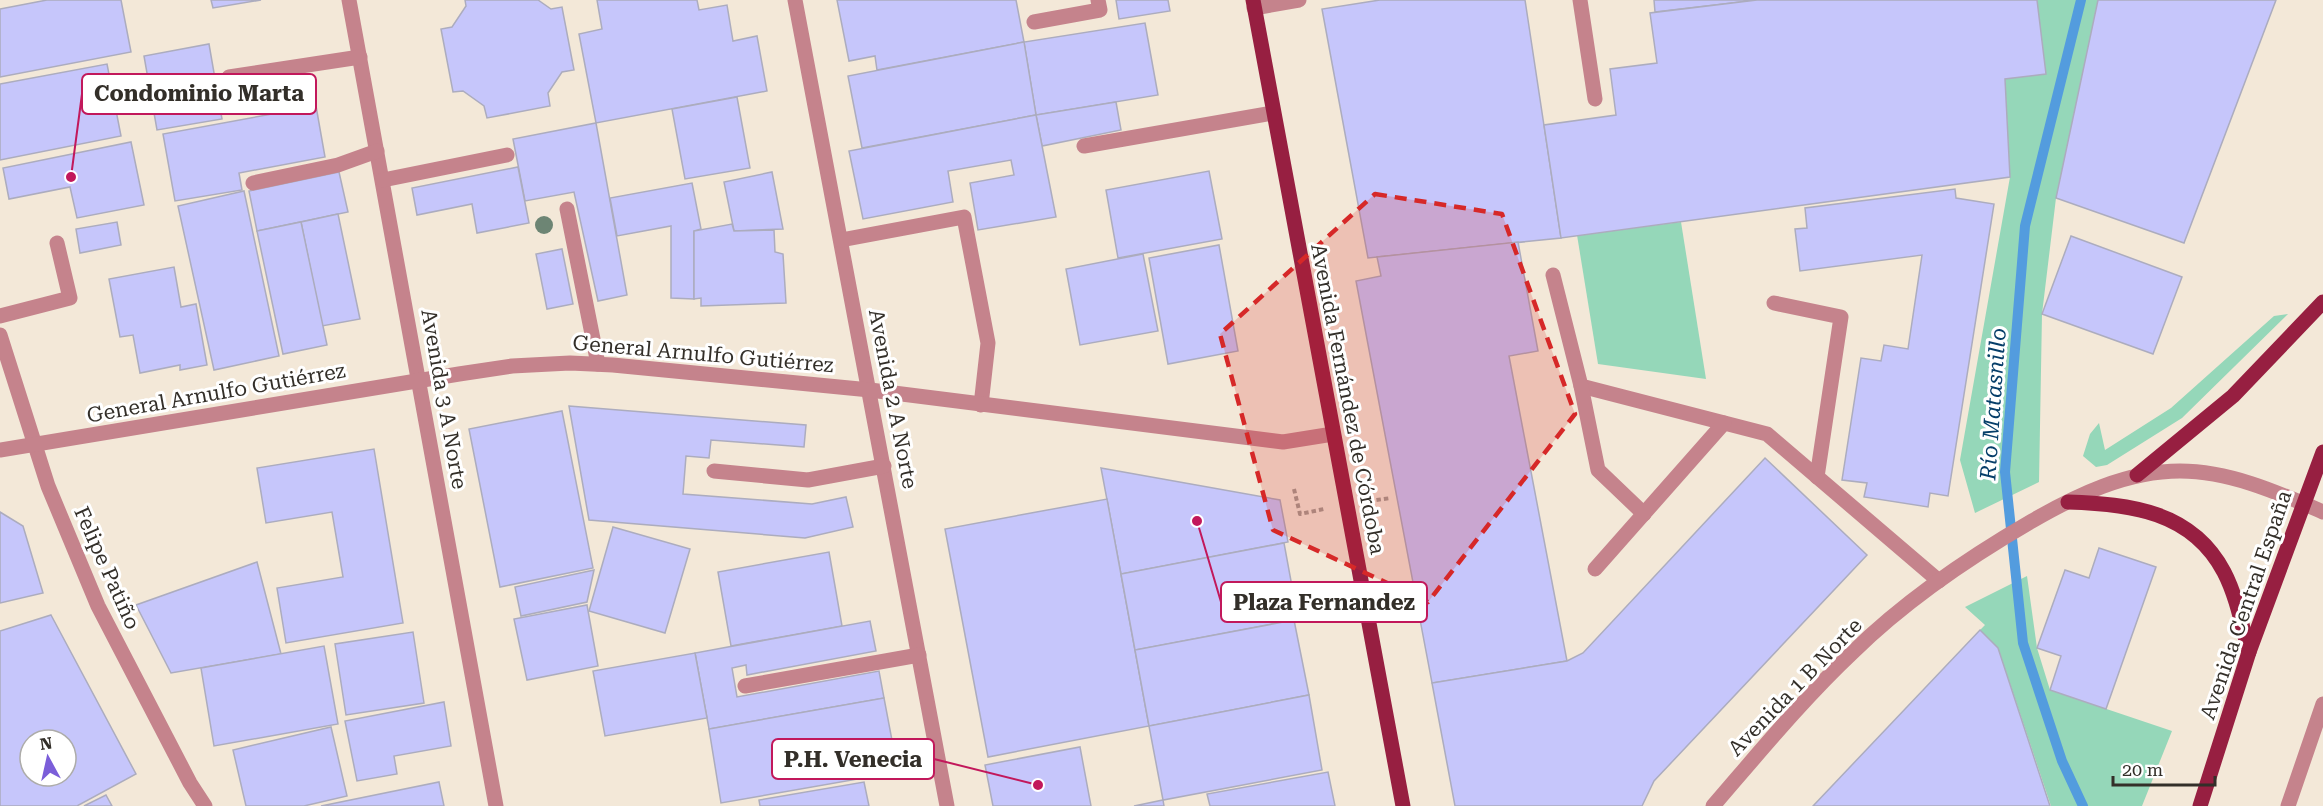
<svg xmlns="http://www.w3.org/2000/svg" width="2323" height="806" font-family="'Roboto Serif',serif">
  <rect width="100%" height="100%" fill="#f3e8d8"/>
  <!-- green -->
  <g fill="#95d7b9">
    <polygon points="2037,0 2098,0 2056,198 2042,314 2039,482 1975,513 1960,460 2010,177 2005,79"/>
    <polygon points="1681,222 1706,379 1598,364 1577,235"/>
    <polygon points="2288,314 2182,418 2107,465 2096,467 2083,456 2090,434 2099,423 2105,450 2171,408 2274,316"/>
    <polygon points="2027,576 2037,648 2050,690 2172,731 2142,806 2051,806 1998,648 1980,630 1985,625 1965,607"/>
  </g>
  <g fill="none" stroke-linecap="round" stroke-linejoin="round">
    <!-- stream -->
    <polyline stroke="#539cde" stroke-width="10" points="2081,0 2025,226 2005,472 2023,643 2062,761 2083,806"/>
  </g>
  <!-- building -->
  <g fill="#c6c6fb" stroke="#acacbe" stroke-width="1.5" fill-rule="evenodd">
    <polygon points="47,0 121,0 131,52 0,77 0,9"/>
    <polygon points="211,0 261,0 213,8"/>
    <polygon points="465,0 538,0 551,9 562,7 574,70 562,72 548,93 550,106 487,118 484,106 463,91 453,92 441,29 452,27 466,6"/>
    <polygon points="597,0 697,0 699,10 727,5 733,41 757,36 767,91 596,123 579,34 602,29"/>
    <polygon points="837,0 1016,0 1024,42 877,70 875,56 849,61"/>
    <polygon points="1116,0 1168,0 1170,11 1119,19"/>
    <polygon points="1380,0 1525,0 1561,238 1368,258 1322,9"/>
    <polygon points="1654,0 1757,0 1655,12"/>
    <polygon points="1757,0 2037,0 2046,74 2005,79 2010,177 1561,238 1544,125 1616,115 1610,69 1657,63 1650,13"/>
    <polygon points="2098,0 2276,0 2184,243 2056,198"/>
    <polygon points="1145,23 1158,95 1036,115 1024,42"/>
    <polygon points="1024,42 1036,115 862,148 848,76"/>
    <polygon points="209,44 222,119 157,130 144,56"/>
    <polygon points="107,64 121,136 0,160 0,84"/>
    <polygon points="737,97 750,168 685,179 672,109"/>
    <polygon points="1116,102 1121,130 1042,146 1036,115"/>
    <polygon points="316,106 325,157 239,173 242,190 175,201 163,134"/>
    <polygon points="1036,115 1056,217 978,230 970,183 1014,175 1011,160 948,171 953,202 863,219 849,151"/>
    <polygon points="596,123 627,295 598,301 574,192 525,201 513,139"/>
    <polygon points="131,142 144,205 77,218 70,187 9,199 3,168"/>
    <polygon points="518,167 529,223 477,233 472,204 417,215 412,188"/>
    <polygon points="1209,171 1222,239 1118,258 1106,190"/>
    <polygon points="339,172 348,212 257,231 249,191"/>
    <polygon points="772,172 783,229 734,231 724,182"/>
    <polygon points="692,183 701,229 694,231 694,299 671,298 671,226 617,236 610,198"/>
    <polygon points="1955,189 1956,198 1994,204 1948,496 1930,493 1928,507 1864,497 1867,483 1842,480 1861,358 1881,361 1884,345 1908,349 1922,255 1800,271 1795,229 1807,228 1805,208"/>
    <polygon points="244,191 279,356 214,370 178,206"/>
    <polygon points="338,214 360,319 322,326 301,222"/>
    <polygon points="117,222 121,245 80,253 76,229"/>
    <polygon points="301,222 327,345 283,354 257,231"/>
    <polygon points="732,224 734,231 774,230 775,252 783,254 786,303 701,306 701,298 694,299 694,231"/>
    <polygon points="2071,236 2182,277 2153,354 2042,314"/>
    <polygon points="1518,242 1538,351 1509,356 1567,661 1432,683 1356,281 1381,276 1377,257"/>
    <polygon points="1219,245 1238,351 1168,364 1149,258"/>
    <polygon points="562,249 573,304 547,309 536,254"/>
    <polygon points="1143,254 1158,331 1080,345 1066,269"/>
    <polygon points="174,267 181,307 196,304 207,365 180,370 180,365 140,373 133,335 120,337 109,279"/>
    <polygon points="569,406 806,425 804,447 711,440 709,458 686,456 683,494 812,504 846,497 853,527 805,538 589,520"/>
    <polygon points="562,411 593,568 500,587 469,429"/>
    <polygon points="374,449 403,623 286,643 277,588 343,577 332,512 266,523 257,468"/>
    <polygon points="1765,458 1867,555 1654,781 1642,806 1455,806 1432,683 1567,661 1583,653"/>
    <polygon points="1101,468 1280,500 1288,542 1121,574"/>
    <polygon points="1107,499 1149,726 988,757 945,529"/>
    <polygon points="0,512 23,526 43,593 0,603"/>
    <polygon points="613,527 690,549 665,633 589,611"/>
    <polygon points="1284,543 1298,619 1135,650 1121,574"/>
    <polygon points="2099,548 2156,567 2106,709 2050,690 2061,656 2037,648 2065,570 2089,578"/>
    <polygon points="829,552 842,626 731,646 718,572"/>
    <polygon points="257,562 281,654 171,673 136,605"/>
    <polygon points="594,570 587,602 521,616 515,587"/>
    <polygon points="587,605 598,666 527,680 514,619"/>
    <path d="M 51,615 L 136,774 L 77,806 L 0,806 L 0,631 ZM 30,740 L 66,740 L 66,776 L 30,776 Z"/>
    <polygon points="1294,620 1309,695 1149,726 1135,650"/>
    <polygon points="870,621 876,651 747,675 746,665 732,668 737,697 879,671 884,698 709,729 695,653"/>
    <polygon points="1980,630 1998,648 2050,806 1813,806"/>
    <polygon points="413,632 424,703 346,715 335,644"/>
    <polygon points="324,646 338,724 214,746 201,668"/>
    <polygon points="695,653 707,718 605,736 593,671"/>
    <polygon points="1309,695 1322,770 1163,800 1149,726"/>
    <polygon points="884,698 898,772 721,803 709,729"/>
    <polygon points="444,702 451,746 394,756 397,774 357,781 345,721"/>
    <polygon points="331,727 347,796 304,806 246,806 233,750"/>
    <polygon points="1080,747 1091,806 993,806 985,765"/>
    <polygon points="1328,772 1335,806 1210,806 1207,794"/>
    <polygon points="439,782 444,806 321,806"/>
    <polygon points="864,782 869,806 760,806 759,800"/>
    <polygon points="106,795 112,806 84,806"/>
    <polygon points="1163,800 1164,806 1134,806"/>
  </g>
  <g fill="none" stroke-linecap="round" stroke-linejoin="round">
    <!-- path -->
    <g stroke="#a49c90" stroke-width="4" stroke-dasharray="4.5 3" stroke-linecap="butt">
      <polyline points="1294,489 1300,514 1324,509"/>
      <polyline points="1369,501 1391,498"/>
    </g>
    <!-- minor -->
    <g stroke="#c5838c" stroke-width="15">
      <polyline points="349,0 496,806"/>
      <polyline points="795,0 947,806"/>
      <polyline points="1580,0 1595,99"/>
      <polyline points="1254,8 1299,0"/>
      <polyline points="1034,22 1100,10 1098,0"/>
      <polyline points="229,77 360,57"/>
      <polyline points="1084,146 1273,113"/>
      <polyline points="383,180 507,155"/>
      <polyline points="253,183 338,165 377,151"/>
      <polyline points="567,209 598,364"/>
      <polyline points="841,240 964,217 988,343 981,405"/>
      <polyline points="1553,275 1581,386 1767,434 1939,581"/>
      <polyline points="1774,303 1841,317 1817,477"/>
      <polyline points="0,316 70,298 57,243"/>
      <polyline points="0,335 48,486 98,606 190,783 205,806"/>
      <polyline points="1581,386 1598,470 1644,514"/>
      <polyline points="0,450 459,374 512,366 570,363 613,365 870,390 1283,442 1333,434"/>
      <polyline points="714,471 808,480 884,466"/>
      <polyline points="1595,569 1724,423"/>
      <polyline points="745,686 919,655"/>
      <path d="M 1713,806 C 1758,754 1803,699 1853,652 C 1906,600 1968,558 2032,521 C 2077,495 2127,471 2180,471 C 2230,471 2279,493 2323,512"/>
      <polyline points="2288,806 2323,704"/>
    </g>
    <!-- major -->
    <g stroke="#971f41" stroke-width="15">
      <polyline points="1253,0 1403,806"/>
      <polyline points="2137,475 2233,396 2323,302"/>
      <path d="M 2068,502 C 2130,504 2192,511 2224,572 C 2237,597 2242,626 2249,652"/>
      <polyline points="2200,806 2249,652 2323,452"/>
    </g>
  </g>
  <!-- trees -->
  <circle fill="#6d8574" cx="544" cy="225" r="9"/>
  <!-- marked area -->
  <path fill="#d62828" fill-opacity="0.2" stroke="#d62828" stroke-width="4.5" stroke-dasharray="12 8" stroke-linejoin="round" d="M 1375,194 L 1502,214 L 1575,414 L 1428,602 L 1273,530 L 1220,334 Z"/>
  <g text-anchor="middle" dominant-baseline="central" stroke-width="6" stroke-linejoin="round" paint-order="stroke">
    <!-- street labels -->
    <g font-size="21" fill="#332f29" stroke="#fff">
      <text transform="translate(703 354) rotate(5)">General Arnulfo Gutiérrez</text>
      <text transform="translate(216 393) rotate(-10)">General Arnulfo Gutiérrez</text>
      <text transform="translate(444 399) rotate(80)">Avenida 3 A Norte</text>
      <text transform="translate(893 399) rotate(79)">Avenida 2 A Norte</text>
      <text transform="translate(1348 399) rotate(79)">Avenida Fernández de Córdoba</text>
      <text transform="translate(107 568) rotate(66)">Felipe Patiño</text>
      <text transform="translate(2246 605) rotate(-71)">Avenida Central España</text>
      <text transform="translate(1795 687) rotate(-46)">Avenida 1 B Norte</text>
    </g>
    <!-- water labels -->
    <g font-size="22" font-style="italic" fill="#063e69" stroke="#fff">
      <text transform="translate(1993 404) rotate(-86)">Río Matasnillo</text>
    </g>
  </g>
  <!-- callouts -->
  <path fill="none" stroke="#c2185b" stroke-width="2" d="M71 177L82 94M1197 521L1221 602M1038 785L934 759"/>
  <g fill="#c2185b" stroke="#fff" stroke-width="2">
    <circle cx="71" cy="177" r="6"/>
    <circle cx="1197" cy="521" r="6"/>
    <circle cx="1038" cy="785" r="6"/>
  </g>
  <g fill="#fff" stroke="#c2185b" stroke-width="2">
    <rect x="82" y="74" width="234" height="40" rx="6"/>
    <rect x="1221" y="582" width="206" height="40" rx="6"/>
    <rect x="772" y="739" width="162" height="40" rx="6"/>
  </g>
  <g font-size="22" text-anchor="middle" font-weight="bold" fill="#332f29">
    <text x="199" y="101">Condominio Marta</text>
    <text x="1324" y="610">Plaza Fernandez</text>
    <text x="853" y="767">P.H. Venecia</text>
  </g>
  <!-- north arrow -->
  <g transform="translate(48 758) rotate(352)"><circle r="28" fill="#ffffff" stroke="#adaca9" stroke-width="1.5"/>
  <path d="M0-4.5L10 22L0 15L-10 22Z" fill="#7b5ed9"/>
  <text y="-9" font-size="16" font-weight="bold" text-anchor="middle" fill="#332f29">N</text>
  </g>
  <!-- scale -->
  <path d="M2113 776v9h102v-9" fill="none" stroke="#332f29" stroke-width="3"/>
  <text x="2122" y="776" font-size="18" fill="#332f29" stroke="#ffffff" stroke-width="4.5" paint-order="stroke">20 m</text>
</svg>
